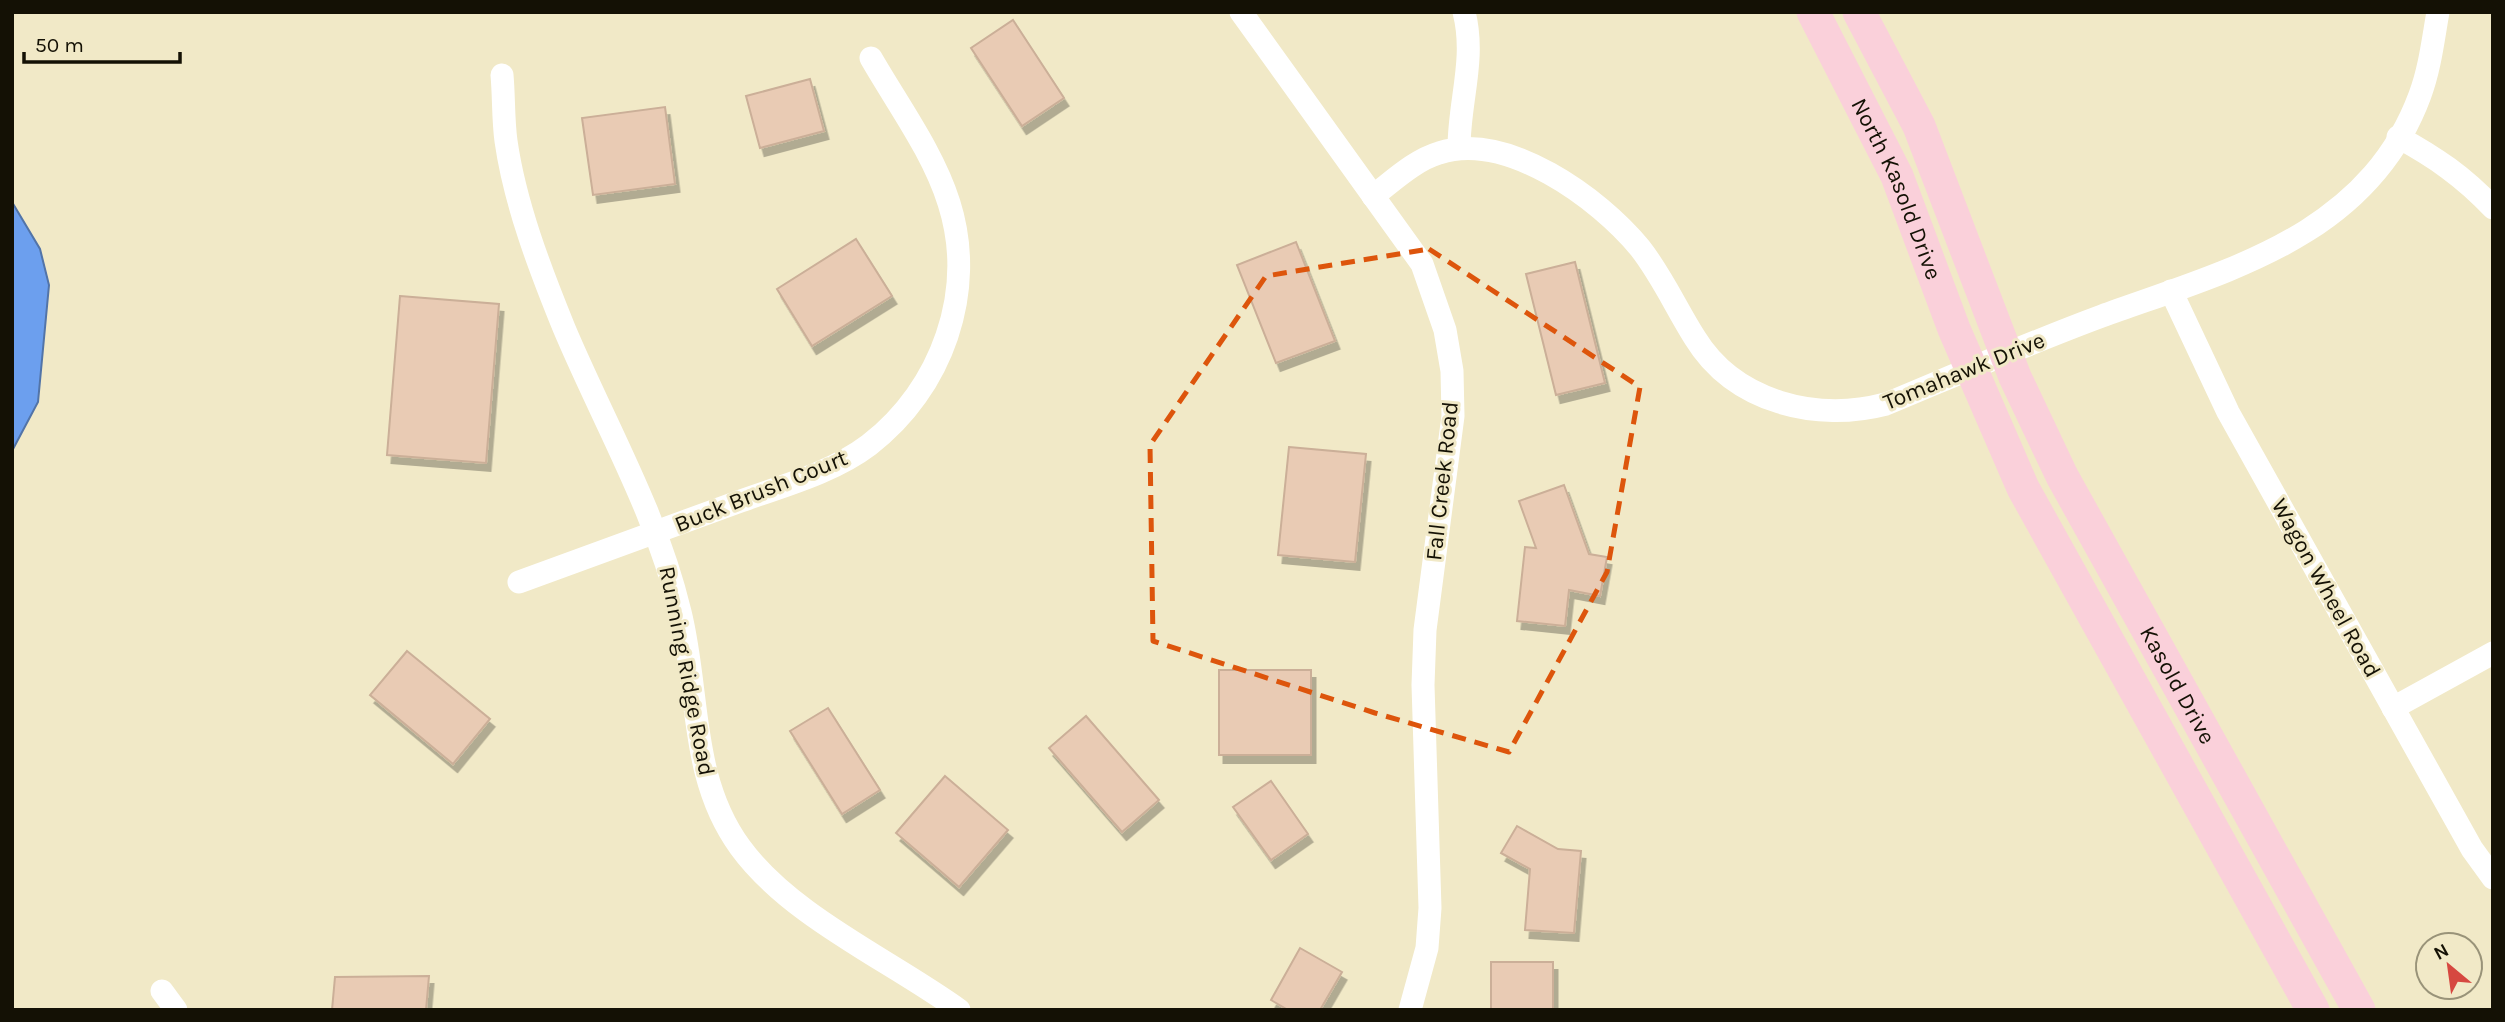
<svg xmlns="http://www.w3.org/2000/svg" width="2505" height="1022" font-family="Karla,sans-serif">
  <defs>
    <filter id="shadow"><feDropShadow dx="4.5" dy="8" stdDeviation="0" flood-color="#0004"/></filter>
  </defs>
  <rect width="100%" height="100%" fill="#f1e9c7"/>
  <!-- water -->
  <polygon fill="#6c9fee" stroke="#5274a8" stroke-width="2" points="12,202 40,249 49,285 38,402 12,451"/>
  <!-- building -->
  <g fill="#e9cbb4" stroke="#cbaf98" stroke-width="2" filter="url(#shadow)">
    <polygon points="1013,20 1064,98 1022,126 971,48"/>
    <polygon points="810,79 824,131 760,148 746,96"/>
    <polygon points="665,107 675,184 593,195 582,118"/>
    <polygon points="856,239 892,296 812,346 777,289"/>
    <polygon points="1296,242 1335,341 1276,363 1237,265"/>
    <polygon points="1575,262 1605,383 1556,395 1526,274"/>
    <polygon points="400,296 499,304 486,463 387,455"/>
    <polygon points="1289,447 1366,454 1355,562 1278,555"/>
    <polygon points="1564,485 1589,554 1607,557 1600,596 1569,590 1565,626 1517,621 1525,547 1536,548 1519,501"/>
    <polygon points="407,651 490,719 453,764 370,695"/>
    <rect x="1219" y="670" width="92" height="85"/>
    <polygon points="828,708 880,790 842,814 790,731"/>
    <polygon points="1086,716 1159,800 1122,832 1049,748"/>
    <polygon points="945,776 1008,830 959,887 896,833"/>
    <polygon points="1271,781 1308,834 1271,860 1233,807"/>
    <polygon points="1517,826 1558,849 1581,851 1574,933 1525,930 1530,869 1501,853"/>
    <polygon points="1300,948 1342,972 1320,1010 1288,1010 1271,1000"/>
    <rect x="1491" y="962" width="62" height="48"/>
    <polygon points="429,976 426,1010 332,1010 335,977"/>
  </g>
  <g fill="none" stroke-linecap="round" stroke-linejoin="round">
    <!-- minor -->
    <g stroke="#fff" stroke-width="23">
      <polyline points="1241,12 1422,264 1445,330 1452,371 1453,416 1425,630 1423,685 1430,908 1427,948 1410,1010"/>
      <path d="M 502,75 C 504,97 503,119 506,141 C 515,204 540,269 564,328 C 604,423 656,511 680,612 C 700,692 689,777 740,847 C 790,916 890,960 959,1010"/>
      <path d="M 2398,137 C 2435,157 2464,177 2493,208"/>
      <path d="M 1459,148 C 1459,101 1476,59 1464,12"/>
      <path d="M 1373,196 C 1393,181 1415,160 1439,153 C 1507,131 1599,198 1640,248 C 1662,276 1676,308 1695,338 C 1735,403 1817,422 1886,404 C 1958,374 2029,343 2102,316 C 2229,270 2368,236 2420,95 C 2430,68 2433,40 2438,12"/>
      <polyline points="2171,291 2228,412 2472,849 2493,878"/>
      <path d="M 519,582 C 592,555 665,529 738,502 C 782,486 832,473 869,445 C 942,389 977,291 949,203 C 933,152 898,105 871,58"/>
      <polyline points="2393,708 2493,653"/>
      <polyline points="162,991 176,1010"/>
    </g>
    <!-- secondary -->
    <g stroke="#fad0da" stroke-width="33">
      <path id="s1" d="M 1813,12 L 1897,176 L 1954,329 L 2023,488 L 2313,1010"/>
      <path id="s2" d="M 1859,12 L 1919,126 L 2015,377 L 2062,476 L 2359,1010"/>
    </g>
  </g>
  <!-- marked area -->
  <path fill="none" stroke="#dd550c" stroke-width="5" stroke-dasharray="14 9" stroke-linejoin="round" d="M 1429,249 L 1640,387 L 1607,572 L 1509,752 L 1375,713 L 1153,641 L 1150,445 L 1266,276 Z"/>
  <g text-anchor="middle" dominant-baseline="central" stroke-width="6" stroke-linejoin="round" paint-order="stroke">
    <!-- street labels -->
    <g font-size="23" fill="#141105" stroke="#f1e9c7">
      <text stroke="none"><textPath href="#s1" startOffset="196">North Kasold Drive</textPath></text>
      <text transform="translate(1964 371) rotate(-22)">Tomahawk Drive</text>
      <text transform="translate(1442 481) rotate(-84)">Fall Creek Road</text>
      <text transform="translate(761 491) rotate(-22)">Buck Brush Court</text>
      <text transform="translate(2326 588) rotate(61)">Wagon Wheel Road</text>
      <text transform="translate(687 671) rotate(79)">Running Ridge Road</text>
      <text stroke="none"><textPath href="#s2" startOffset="746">Kasold Drive</textPath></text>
    </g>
  </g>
  <!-- border -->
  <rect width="2505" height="1022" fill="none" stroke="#141105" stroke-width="28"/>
  <!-- north arrow -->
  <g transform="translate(2449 966) rotate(331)"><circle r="33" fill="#f1e9c7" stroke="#999379" stroke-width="2"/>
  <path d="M0-5L12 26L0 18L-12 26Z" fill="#d64840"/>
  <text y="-10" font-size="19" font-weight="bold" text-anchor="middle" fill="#141105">N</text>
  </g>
  <!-- scale -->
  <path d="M24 52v10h156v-10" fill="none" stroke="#141105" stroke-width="3.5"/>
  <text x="35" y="52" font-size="21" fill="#141105" stroke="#f1e9c7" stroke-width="5" paint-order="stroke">50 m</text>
</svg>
